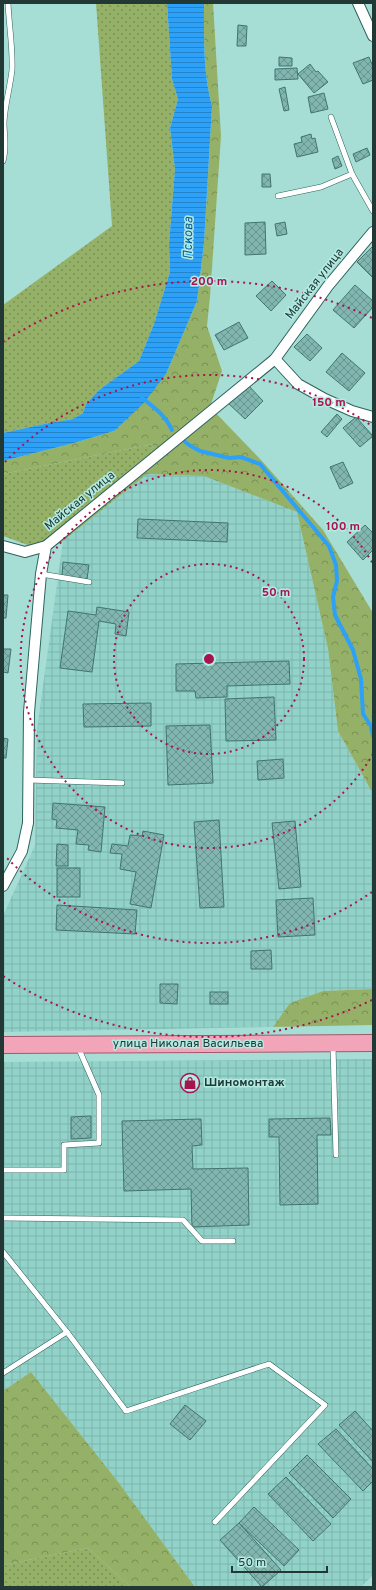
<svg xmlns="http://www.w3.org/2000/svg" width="376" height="1590" font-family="Overpass,sans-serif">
  <defs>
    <pattern id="industrial-grid" width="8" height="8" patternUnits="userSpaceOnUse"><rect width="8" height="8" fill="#91d2c9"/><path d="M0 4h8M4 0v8" fill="none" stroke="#7db5ad"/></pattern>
    <pattern id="grass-dots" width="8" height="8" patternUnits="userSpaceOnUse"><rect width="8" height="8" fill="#95b168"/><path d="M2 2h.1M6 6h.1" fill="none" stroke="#799156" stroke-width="1.8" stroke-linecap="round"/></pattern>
    <pattern id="forest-crowns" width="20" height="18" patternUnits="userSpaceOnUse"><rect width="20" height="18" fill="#95b168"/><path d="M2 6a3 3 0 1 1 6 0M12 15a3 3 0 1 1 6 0" fill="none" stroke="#799156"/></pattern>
    <pattern id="water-rules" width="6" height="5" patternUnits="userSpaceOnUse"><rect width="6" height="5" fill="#2ca1f7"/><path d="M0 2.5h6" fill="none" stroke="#2584c9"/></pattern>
    <pattern id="building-cross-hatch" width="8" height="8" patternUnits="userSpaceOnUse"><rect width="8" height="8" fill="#80b6af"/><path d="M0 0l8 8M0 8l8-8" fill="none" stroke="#68958f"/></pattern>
  </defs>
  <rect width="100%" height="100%" fill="#a6ded6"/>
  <!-- industrial -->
  <g fill="url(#industrial-grid)">
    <polygon points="147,474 204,476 297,512 328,649 338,731 373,794 373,989 323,991 290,1003 273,1027 3,1032 3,916 35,845 37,729 63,541"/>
    <polygon points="373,1059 373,1575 361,1587 195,1587 119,1483 31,1372 3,1391 3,1062"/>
  </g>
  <!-- grass -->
  <g fill="url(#grass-dots)">
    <polygon points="96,3 167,3 172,79 178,99 170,128 175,169 169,244 170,272 154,324 139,361 99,390 86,404 83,413 73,419 49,423 3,433 3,305 112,226"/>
    <polygon points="153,444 147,474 63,541 46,546 33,547 3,536 3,474"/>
    <polygon points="88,1548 131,1587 3,1587 3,1565"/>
  </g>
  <!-- forest -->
  <g fill="url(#forest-crowns)">
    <path d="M 204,3 L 213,3 L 221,136 L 210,297 L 207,326 L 222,371 L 210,407 L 262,461 L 323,530 L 373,613 L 373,794 L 338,731 L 328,649 L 297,512 L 204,476 L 147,474 L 153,444 L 3,474 L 3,461 L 74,443 L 114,431 L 166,374 L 197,301 L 204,243 L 212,106 C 203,73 204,37 204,3 Z"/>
    <polygon points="373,989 373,1025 273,1027 290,1003 323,991"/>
    <polygon points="31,1372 119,1483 195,1587 131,1587 88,1548 3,1565 3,1391"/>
  </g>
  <!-- water -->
  <path fill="url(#water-rules)" d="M 167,3 L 204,3 C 204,37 203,73 212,106 L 204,243 L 197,301 L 166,374 L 143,404 L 114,431 L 74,443 L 3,461 L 3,433 L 49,423 L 73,419 L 83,413 L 86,404 L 99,390 L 139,361 L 154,324 L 170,272 L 169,244 L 175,169 L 170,128 L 178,99 L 172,79 Z"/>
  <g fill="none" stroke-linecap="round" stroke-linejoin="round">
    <!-- stream -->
    <g stroke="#2ca1f7" stroke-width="4">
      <path d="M 142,398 C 155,408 165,415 172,430"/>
      <polyline points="184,441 189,445 200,451 229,458 241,457 260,464 329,546 336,565 337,581 333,597 335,615 353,650 361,679 363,714 371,726 373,736"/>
    </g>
  </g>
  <!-- building -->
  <g fill="url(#building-cross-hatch)" stroke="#41756f">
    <polygon points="238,25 247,26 246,46 237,46"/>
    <polygon points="279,57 292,58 292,66 279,66"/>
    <polygon points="369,57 373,67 373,80 363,84 353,63"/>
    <polygon points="310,64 316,72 318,71 328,82 314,93 298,74"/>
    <polygon points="297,68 298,79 275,80 275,69"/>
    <polygon points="285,87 289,110 284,111 279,89"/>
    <polygon points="324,93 328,109 311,113 308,97"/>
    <polygon points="311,134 312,139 315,138 318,152 297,157 294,144 302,142 301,137"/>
    <polygon points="367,148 370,155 356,162 353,154"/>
    <polygon points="338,156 342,166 335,169 332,159"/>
    <polygon points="262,174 270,174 271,187 262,187"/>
    <polygon points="265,222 266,254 245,255 245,223"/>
    <polygon points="285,222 287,234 277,236 275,224"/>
    <polygon points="373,246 373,278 357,262"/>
    <polygon points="272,281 286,295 271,311 256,296"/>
    <polygon points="355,285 373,301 373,307 354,328 333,310"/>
    <polygon points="239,322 248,338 224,350 215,335"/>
    <polygon points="307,334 322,348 310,361 294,347"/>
    <polygon points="342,353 365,373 349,391 326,372"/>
    <polygon points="247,384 263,401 245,419 228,403"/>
    <polygon points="337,414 342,419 327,437 321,432"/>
    <polygon points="356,417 373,436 360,447 343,428"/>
    <polygon points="343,462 353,483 340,489 330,467"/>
    <polygon points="138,519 228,523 227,542 137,538"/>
    <polygon points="365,525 373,533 373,550 363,560 347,542"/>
    <polygon points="63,562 89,565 87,579 62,576"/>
    <polygon points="3,595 8,595 6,618 3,618"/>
    <polygon points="97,607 129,612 126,636 115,634 116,624 99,621 92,672 60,668 68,611 96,615"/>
    <polygon points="3,649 11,649 8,673 3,672"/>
    <polygon points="289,661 290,684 227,686 227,697 196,698 195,691 176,691 176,664"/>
    <polygon points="274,697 276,740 226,741 225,699"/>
    <polygon points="151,703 151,726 84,727 83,704"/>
    <polygon points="210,725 213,783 168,785 166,726"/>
    <polygon points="3,738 8,739 6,758 3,758"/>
    <polygon points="283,759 284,778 258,780 257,761"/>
    <polygon points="53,803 105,807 101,852 88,850 89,845 76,844 78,830 56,828 57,820 52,819"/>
    <polygon points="219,820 224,907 200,908 194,822"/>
    <polygon points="295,821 301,887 279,889 272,823"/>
    <polygon points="143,831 164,835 151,908 130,904 136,872 120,869 122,854 110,853 112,844 128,846 130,835 142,836"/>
    <polygon points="57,844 68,845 68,866 56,866"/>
    <rect x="57" y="868" width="23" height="29"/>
    <polygon points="313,898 315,935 278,937 276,900"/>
    <polygon points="57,905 137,910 135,934 56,930"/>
    <polygon points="271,950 272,969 251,969 251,951"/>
    <polygon points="160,984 178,984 177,1004 160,1003"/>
    <rect x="210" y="992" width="18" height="12"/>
    <polygon points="91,1116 91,1138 71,1139 71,1117"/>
    <polygon points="330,1118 331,1135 317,1135 318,1204 280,1205 279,1137 269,1137 269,1119"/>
    <polygon points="201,1119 202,1145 192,1146 193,1169 248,1168 249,1225 192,1227 191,1189 124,1191 122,1121"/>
    <polygon points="185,1405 206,1421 190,1440 170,1424"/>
    <polygon points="355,1411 373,1431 373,1462 339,1425"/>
    <polygon points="336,1429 373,1469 373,1481 363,1491 318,1444"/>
    <polygon points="307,1455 351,1499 333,1518 289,1473"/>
    <polygon points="286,1477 331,1524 313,1541 268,1494"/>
    <polygon points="254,1507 299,1550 284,1566 239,1523"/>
    <polygon points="239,1523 281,1570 262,1587 220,1540"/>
  </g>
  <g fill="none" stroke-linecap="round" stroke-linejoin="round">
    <!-- lane casing -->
    <g stroke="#2e635e" stroke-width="6">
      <g id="lane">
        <polyline points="331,117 352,174 373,211"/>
        <path d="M 3,161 C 7,148 4,135 4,122 C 5,104 10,88 12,70 C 13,49 9,25 8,3"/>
        <polyline points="278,196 321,187 352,174"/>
        <polyline points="41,574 89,582"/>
        <polyline points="28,780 122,783"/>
        <polyline points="333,1046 336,1155"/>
        <polyline points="3,1170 64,1170 64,1145 99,1143 99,1095 78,1047"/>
        <polyline points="3,1218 183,1220 202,1241 233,1241"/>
        <polyline points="3,1252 67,1332 3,1373"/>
        <polyline points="67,1332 126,1411 269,1364 325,1405 215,1522"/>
      </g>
    </g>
    <!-- street casing -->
    <g stroke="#2e635e" stroke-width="12">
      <g id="street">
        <polyline points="358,3 373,36"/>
        <polyline points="275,359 298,384 325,399 352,411 373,417"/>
        <polyline points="3,546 25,552 46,546"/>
        <polyline points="3,886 22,851 28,823 29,712 41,574 46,546 275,359 328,286 373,232"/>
      </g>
    </g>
    <!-- primary casing -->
    <g stroke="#a4576c" stroke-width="18">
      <polyline id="primary" points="3,1045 373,1043"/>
    </g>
    <!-- lane -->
    <use href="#lane" stroke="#fff" stroke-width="5"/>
    <!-- street -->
    <use href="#street" stroke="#fff" stroke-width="10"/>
    <!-- primary -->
    <use href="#primary" stroke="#f2a4b8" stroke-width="16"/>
  </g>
  <!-- distance rings -->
  <g fill="none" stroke="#a7144d" stroke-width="2" stroke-dasharray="2 4">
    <circle cx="209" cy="659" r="95"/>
    <path d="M373 754A189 189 0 1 1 373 564"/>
    <path d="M372 892A284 284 0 0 1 5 856M5 462A284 284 0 0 1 372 426"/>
    <path d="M372 1000A378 378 0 0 1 3 976M3 342A378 378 0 0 1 372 318"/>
  </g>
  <!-- icons -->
  <defs>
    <g id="shop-ring" transform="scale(1)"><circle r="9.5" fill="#b3ebe3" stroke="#a7144d" stroke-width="1.5"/><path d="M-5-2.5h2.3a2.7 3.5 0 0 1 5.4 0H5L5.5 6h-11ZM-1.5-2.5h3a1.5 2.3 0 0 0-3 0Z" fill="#a7144d"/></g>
  </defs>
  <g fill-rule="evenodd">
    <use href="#shop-ring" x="190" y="1083"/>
  </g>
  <g text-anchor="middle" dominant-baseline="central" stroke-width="3" stroke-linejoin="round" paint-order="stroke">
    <!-- street labels -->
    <g font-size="12" fill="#213835" stroke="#b3ebe3">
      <text transform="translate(315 284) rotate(-52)">Майская улица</text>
      <text transform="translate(80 501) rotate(-39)">Майская улица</text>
      <text x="188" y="1044">улица Николая Васильева</text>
    </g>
    <!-- poi labels -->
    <g font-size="12" font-weight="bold" fill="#213835" stroke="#b3ebe3" text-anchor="start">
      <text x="204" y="1083">Шиномонтаж</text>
    </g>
    <!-- water labels -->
    <g font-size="13" font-style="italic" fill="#055a92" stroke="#b3ebe3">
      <text transform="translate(189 238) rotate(-89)">Пскова</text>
    </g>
  </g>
  <circle cx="209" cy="659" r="6" fill="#a7144d" stroke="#b3ebe3" stroke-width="2"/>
  <g font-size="12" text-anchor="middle" font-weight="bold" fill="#a7144d" stroke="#b3ebe3" stroke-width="3" stroke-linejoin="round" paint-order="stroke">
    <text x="209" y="285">200 m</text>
    <text x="329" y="406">150 m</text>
    <text x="343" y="530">100 m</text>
    <text x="276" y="596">50 m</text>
  </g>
  <!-- border -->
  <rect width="376" height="1590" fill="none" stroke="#213835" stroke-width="8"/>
  <!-- scale -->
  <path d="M232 1566v6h95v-6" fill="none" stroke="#213835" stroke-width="2"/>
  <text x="238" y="1566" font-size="12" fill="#213835" stroke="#b3ebe3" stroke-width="3" paint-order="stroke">50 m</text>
</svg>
